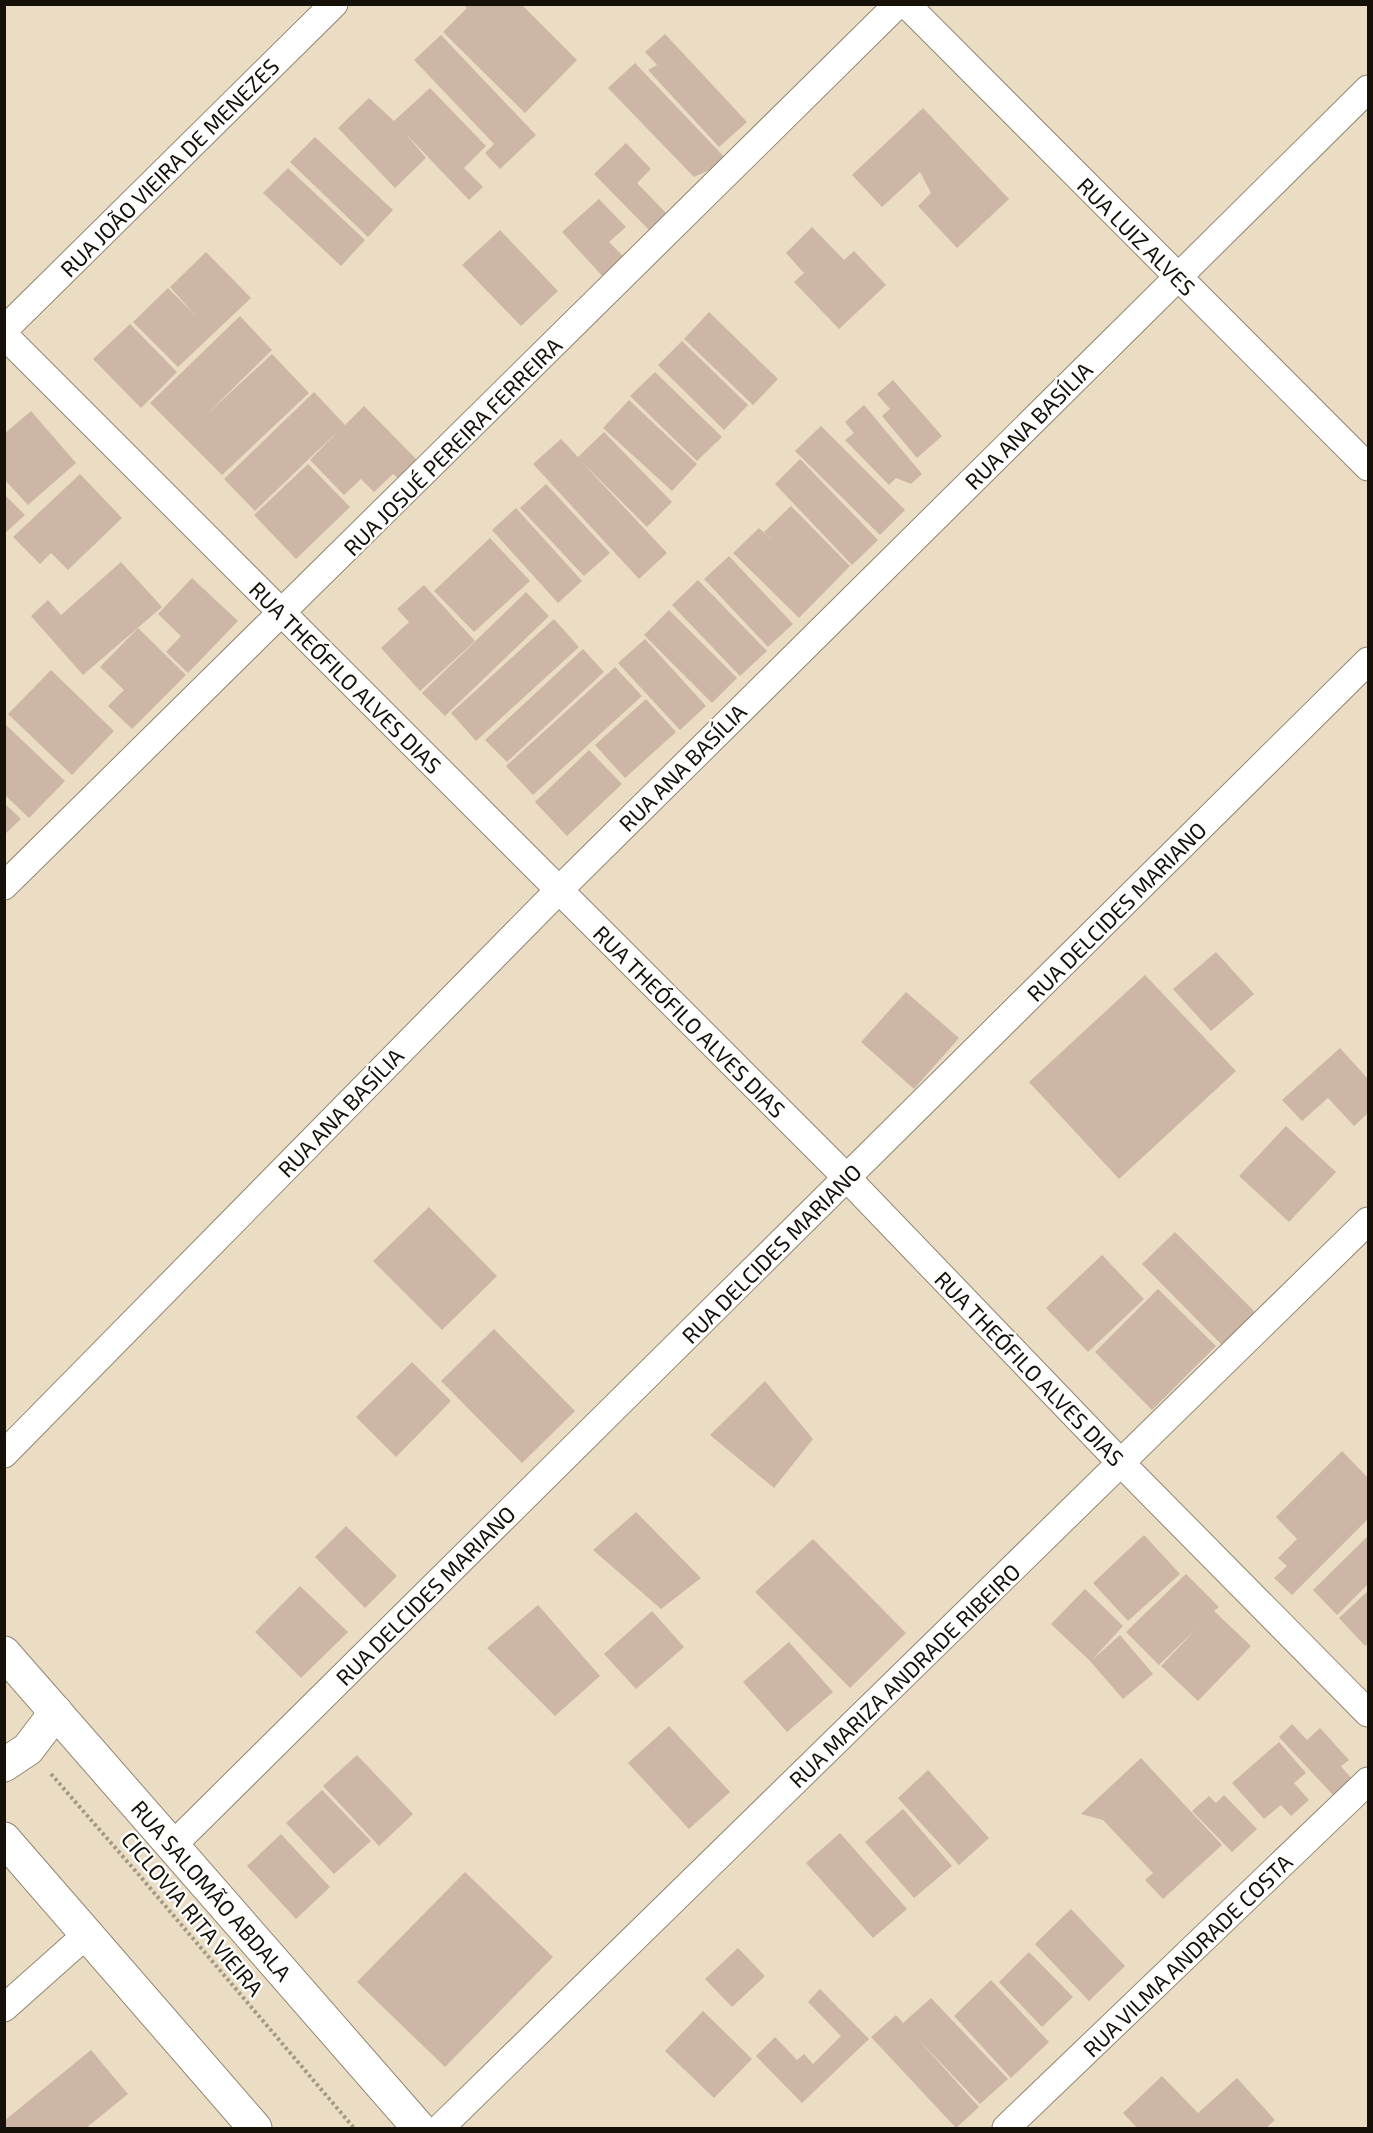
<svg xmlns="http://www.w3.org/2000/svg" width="1373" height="2133" font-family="'Exo 2',sans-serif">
  <rect width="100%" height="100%" fill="#eaddc4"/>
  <!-- building -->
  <g fill="#ceb6a6">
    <polygon points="463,4 521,4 577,60 525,113 443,32 467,8"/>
    <polygon points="665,34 747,122 719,147 648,70 657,65 645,52"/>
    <polygon points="441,35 536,135 500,169 485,153 494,144 414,60"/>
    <polygon points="635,63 728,161 694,177 608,88"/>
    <polygon points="430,88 486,146 464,168 483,187 469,200 405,133 426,158 395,188 338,128 369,98 394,121"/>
    <polygon points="923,108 1009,199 957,248 918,206 931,193 920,172 882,207 852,175"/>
    <polygon points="315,137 393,210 368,237 290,162"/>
    <polygon points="626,143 651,169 637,183 668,215 651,232 594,174"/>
    <polygon points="288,168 365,240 341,266 263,193"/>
    <polygon points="599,199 626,227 609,242 627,260 605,279 562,232"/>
    <polygon points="812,227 844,260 854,251 886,285 839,329 794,282 804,273 786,253"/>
    <polygon points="500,230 558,291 521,326 462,265"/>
    <polygon points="206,252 251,298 178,367 133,322 168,288 196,316 170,287"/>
    <polygon points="709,312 778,379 753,405 684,339"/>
    <polygon points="240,316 272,350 206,415 272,354 309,393 222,475 150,403"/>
    <polygon points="130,324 177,372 141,408 93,359"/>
    <polygon points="682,341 748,405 724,430 658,365"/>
    <polygon points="655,372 722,437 697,461 630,396"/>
    <polygon points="893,380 942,436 917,458 882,416 890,409 877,394"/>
    <polygon points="314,392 345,425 364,406 419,462 401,481 393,474 374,492 361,479 344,495 310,460 339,430 255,511 224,479"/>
    <polygon points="629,400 697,464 672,491 603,428"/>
    <polygon points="864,405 922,474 911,484 896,478 889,485 845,440 854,433 845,422"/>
    <polygon points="31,411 76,463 28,505 4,479 4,434"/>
    <polygon points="821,426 905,510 880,535 795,451"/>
    <polygon points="604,432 672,502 647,527 581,461 667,553 639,579 533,464 561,439 578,457"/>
    <polygon points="800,459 878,540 852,565 775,484"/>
    <polygon points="308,464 350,507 296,559 254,515"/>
    <polygon points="80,474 122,518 68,570 51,553 40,564 13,537"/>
    <polygon points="546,484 610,553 584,576 520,508"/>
    <polygon points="4,494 25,515 4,534"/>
    <polygon points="791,506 850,566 799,618 733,553 759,528 774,542 764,532"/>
    <polygon points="516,508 582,581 558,603 492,530"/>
    <polygon points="490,538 530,581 474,632 434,591"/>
    <polygon points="729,556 793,624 768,647 704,579"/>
    <polygon points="121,562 162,607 83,675 31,616 48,600 61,615"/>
    <polygon points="192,578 238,621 188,673 166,652 181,636 158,614"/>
    <polygon points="698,580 767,651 740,676 672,605"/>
    <polygon points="424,585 475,641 420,691 381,648 409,622 397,609"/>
    <polygon points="526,592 549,616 445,716 422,693"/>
    <polygon points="669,610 737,678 712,703 644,635"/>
    <polygon points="554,619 579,647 476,741 451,713"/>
    <polygon points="138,628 186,675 132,729 108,706 124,690 100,667"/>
    <polygon points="645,639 706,706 680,730 618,663"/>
    <polygon points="583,649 604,672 507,762 485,740"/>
    <polygon points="615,667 642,696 533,795 506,766"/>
    <polygon points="51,670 114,731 72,775 8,714"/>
    <polygon points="646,699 676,732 625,778 595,745"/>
    <polygon points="4,723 65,781 29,818 4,794"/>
    <polygon points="589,750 622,784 567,836 535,802"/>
    <polygon points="4,803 21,819 4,835"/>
    <polygon points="1216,952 1254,994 1211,1031 1173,989"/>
    <polygon points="1145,975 1236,1071 1119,1179 1029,1082"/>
    <polygon points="906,992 959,1038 914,1089 861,1042"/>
    <polygon points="1340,1048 1368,1079 1368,1113 1354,1126 1328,1098 1302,1121 1282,1100"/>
    <polygon points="1286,1126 1336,1172 1289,1222 1239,1176"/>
    <polygon points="429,1207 497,1276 442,1330 373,1261"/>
    <polygon points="1175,1232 1256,1313 1223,1346 1142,1264"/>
    <polygon points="1102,1255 1144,1299 1088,1352 1046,1308"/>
    <polygon points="1158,1289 1216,1346 1152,1410 1095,1352"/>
    <polygon points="494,1329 575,1411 522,1463 441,1381"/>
    <polygon points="412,1362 451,1401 396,1457 356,1417"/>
    <polygon points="765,1381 813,1439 774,1488 710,1435"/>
    <polygon points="1342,1451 1368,1478 1368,1519 1292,1595 1274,1578 1287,1566 1278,1558 1297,1539 1276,1517"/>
    <polygon points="636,1512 701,1578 661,1609 593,1550"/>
    <polygon points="346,1526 397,1576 365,1608 315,1557"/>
    <polygon points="1144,1535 1180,1574 1128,1621 1093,1583"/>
    <polygon points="1368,1536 1368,1584 1337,1615 1313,1590"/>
    <polygon points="813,1539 906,1633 850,1688 755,1592"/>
    <polygon points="1186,1574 1219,1607 1214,1611 1251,1646 1198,1701 1161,1666 1197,1628 1159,1665 1126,1632"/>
    <polygon points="300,1586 348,1632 301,1678 255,1632"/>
    <polygon points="1085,1589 1123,1626 1092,1660 1120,1635 1153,1674 1123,1699 1090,1661 1051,1624"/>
    <polygon points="1368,1591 1368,1643 1365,1646 1339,1618"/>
    <polygon points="538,1605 600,1676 555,1716 487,1648"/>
    <polygon points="652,1611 684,1647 636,1689 604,1654"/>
    <polygon points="789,1642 833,1692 787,1732 743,1682"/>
    <polygon points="1292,1724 1307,1740 1320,1728 1349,1760 1341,1766 1351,1778 1333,1795 1279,1737"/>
    <polygon points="669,1726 730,1792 689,1829 628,1763"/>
    <polygon points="1279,1742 1306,1773 1294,1783 1309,1800 1291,1816 1281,1805 1264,1819 1232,1783"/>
    <polygon points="357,1755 413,1814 379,1846 323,1786"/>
    <polygon points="1141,1758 1222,1845 1163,1899 1145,1880 1153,1873 1103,1820 1081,1814"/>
    <polygon points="928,1770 989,1838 959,1865 898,1798"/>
    <polygon points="322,1790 371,1841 334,1874 286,1823"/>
    <polygon points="1224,1795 1257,1829 1232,1852 1192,1811 1209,1796 1216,1803"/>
    <polygon points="903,1809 952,1866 914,1898 865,1842"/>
    <polygon points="840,1833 907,1909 873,1938 806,1863"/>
    <polygon points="281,1834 330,1887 296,1919 247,1866"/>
    <polygon points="465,1872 553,1957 445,2067 357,1982"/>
    <polygon points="1071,1909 1125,1966 1089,2001 1035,1944"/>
    <polygon points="738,1948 765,1976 732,2007 705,1979"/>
    <polygon points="1029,1952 1073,1997 1042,2027 999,1982"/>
    <polygon points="991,1980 1049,2042 1011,2078 954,2016"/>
    <polygon points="820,1989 869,2039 802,2103 756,2056 775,2037 797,2060 804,2054 813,2064 841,2036 808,2002"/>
    <polygon points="931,1998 1008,2079 980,2104 918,2039 979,2107 956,2128 871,2037 896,2015 903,2023"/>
    <polygon points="703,2011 752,2059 714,2098 665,2051"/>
    <polygon points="91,2050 128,2094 86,2128 4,2128 4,2121"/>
    <polygon points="1162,2076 1198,2113 1237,2078 1275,2120 1266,2128 1137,2128 1123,2113"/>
  </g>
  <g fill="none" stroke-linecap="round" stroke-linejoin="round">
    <!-- minor casing -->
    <g stroke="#928670" stroke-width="29">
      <g id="minor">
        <polyline points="906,4 1368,467"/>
        <polyline points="4,330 334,4"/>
        <polyline points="4,335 847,1178 1121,1463 1368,1713"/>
        <polyline points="4,886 898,4"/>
        <polyline points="4,1454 559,890 1368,89"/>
        <polyline points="173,1845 1368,661"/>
        <polyline points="4,2008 86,1935"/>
        <polyline points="440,2128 1368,1221"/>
        <polyline points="1006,2128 1368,1781"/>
      </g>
    </g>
    <!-- tertiary casing -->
    <g stroke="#928670" stroke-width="35">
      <g id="tertiary">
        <polyline points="4,1653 419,2128"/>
        <polyline points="4,1765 28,1749 56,1712"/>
        <polyline points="4,1839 255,2128"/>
      </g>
    </g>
    <!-- path -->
    <polyline stroke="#a29885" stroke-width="4" stroke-dasharray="3 3" stroke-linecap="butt" points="51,1774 139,1875 354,2128"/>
    <!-- minor -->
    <use href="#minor" stroke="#fff" stroke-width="27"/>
    <!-- tertiary -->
    <use href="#tertiary" stroke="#fff" stroke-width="33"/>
  </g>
  <g text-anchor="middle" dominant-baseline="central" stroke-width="5" stroke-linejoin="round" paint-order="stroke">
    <!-- street labels -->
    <g font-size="22" fill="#151108" stroke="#fff">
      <text transform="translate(169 167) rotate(-45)">RUA JOÃO VIEIRA DE MENEZES</text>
      <text transform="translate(1137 236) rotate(45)">RUA LUIZ ALVES</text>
      <text transform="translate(1028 425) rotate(-45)">RUA ANA BASÍLIA</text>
      <text transform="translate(452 446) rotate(-45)">RUA JOSUÉ PEREIRA FERREIRA</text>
      <text transform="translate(346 677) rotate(45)">RUA THEÓFILO ALVES DIAS</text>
      <text transform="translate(682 767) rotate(-45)">RUA ANA BASÍLIA</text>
      <text transform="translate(1116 911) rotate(-45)">RUA DELCIDES MARIANO</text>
      <text transform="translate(690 1021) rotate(45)">RUA THEÓFILO ALVES DIAS</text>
      <text transform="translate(340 1112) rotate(-46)">RUA ANA BASÍLIA</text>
      <text transform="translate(771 1253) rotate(-45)">RUA DELCIDES MARIANO</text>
      <text transform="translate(1030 1368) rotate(46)">RUA THEÓFILO ALVES DIAS</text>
      <text transform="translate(425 1595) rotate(-45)">RUA DELCIDES MARIANO</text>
      <text transform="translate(904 1675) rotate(-44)">RUA MARIZA ANDRADE RIBEIRO</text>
      <text transform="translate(212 1890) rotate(49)">RUA SALOMÃO ABDALA</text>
      <text transform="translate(193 1913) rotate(50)">CICLOVIA RITA VIEIRA</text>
      <text transform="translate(1187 1955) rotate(-44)">RUA VILMA ANDRADE COSTA</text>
    </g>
  </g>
  <!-- border -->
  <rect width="1373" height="2133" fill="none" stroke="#151108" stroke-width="12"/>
</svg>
